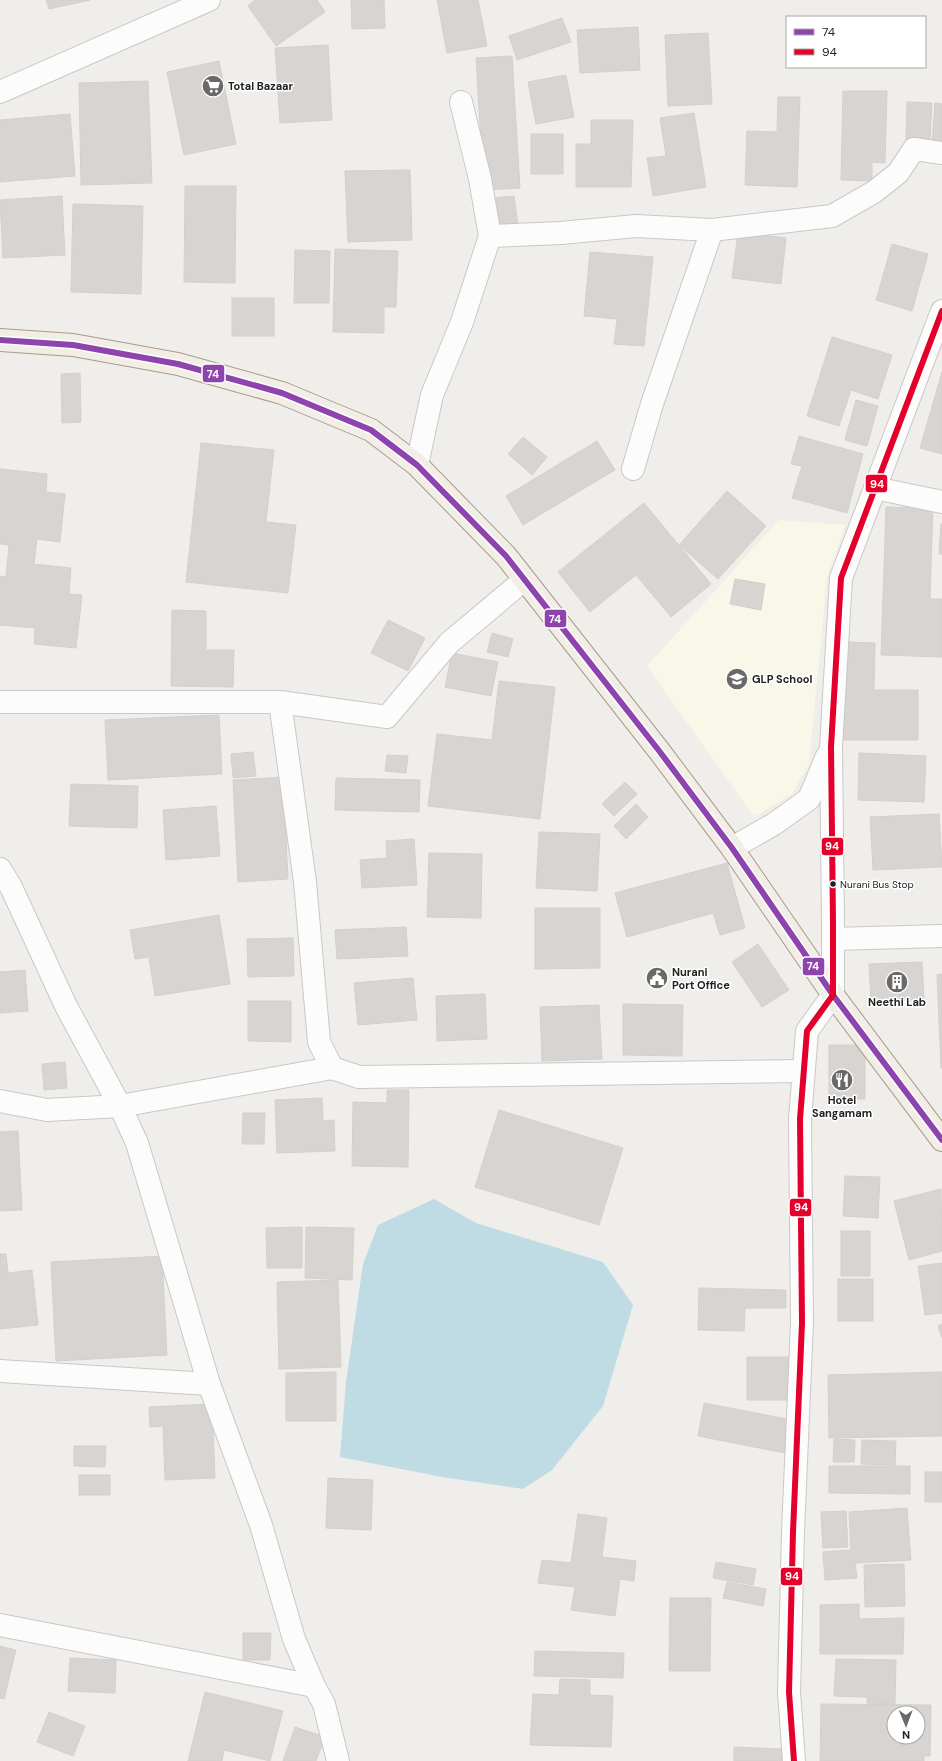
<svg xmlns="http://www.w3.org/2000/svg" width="942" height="1761" font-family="'DM Sans',sans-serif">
  <rect width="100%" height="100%" fill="#f0eeeb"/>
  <!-- education -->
  <polygon fill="#f8f7e8" points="779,520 845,525 827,577 809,764 792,794 754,817 647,666"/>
  <!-- water -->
  <polygon fill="#bfdbe3" points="434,1199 476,1223 603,1262 633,1305 603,1406 552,1470 523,1489 442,1477 340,1457 346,1382 363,1264 378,1225"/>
  <!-- building -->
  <g fill="#d7d4d2" stroke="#d3d0cc" fill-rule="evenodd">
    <polygon points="46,0 90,0 49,9"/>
    <polygon points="255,0 317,0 325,12 276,46 248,6"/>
    <polygon points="351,0 384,0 385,28 352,29"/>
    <polygon points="437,0 478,0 487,46 447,53"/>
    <polygon points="562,18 571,42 517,60 509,36"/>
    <polygon points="638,27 640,70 580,73 577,30"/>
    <polygon points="708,33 712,104 668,106 665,35"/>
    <polygon points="328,45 332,120 280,123 275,48"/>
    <polygon points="512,56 520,188 484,190 476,58"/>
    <polygon points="219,61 236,144 184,155 167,72"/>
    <polygon points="566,75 574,117 536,124 528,82"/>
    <polygon points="148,81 152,183 81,185 79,83"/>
    <polygon points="843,91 887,91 885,163 872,162 872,181 841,180"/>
    <polygon points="778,97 800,97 797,187 745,185 747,131 777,132"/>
    <polygon points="907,102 932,103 930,141 906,141"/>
    <polygon points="935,103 942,104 942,146 932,145"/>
    <polygon points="694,113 706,187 653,196 647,158 666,156 660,118"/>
    <polygon points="70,114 75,176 0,182 0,120"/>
    <polygon points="591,120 633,120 631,187 576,187 576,144 591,144"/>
    <rect x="531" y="134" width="32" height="40"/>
    <polygon points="410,170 412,240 348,242 345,171"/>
    <polygon points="185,186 236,186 235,283 184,282"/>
    <polygon points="62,196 65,255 3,258 0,200"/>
    <polygon points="514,196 518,227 495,229 492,198"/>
    <polygon points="73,204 143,206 141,294 71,292"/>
    <polygon points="738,232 786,238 781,284 732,278"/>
    <polygon points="892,244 928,254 912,311 876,300"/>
    <polygon points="335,249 398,251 396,307 384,307 384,333 333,332"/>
    <polygon points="295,250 330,251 329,303 294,303"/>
    <polygon points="590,252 653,257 644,346 614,344 617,319 584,316"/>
    <rect x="232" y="298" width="42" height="38"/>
    <polygon points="832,337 892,355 878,399 851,390 839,426 807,416"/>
    <polygon points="942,372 942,454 920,448"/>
    <polygon points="80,373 81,422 62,423 61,374"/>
    <polygon points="856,400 878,406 867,446 845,440"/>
    <polygon points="799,436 863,454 847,513 792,498 802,466 791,464"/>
    <polygon points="523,437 547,457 532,475 508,454"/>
    <polygon points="597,441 615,470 523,525 506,496"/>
    <polygon points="201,443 274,450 266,522 296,525 288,593 186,582"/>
    <polygon points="0,469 47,474 46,492 65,494 60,542 37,539 34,564 71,568 69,594 82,595 76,648 34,644 35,628 0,625 0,576 6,577 9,545 0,544"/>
    <polygon points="727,491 766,526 718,579 679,545"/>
    <polygon points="644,503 711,584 671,617 636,575 590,612 558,572"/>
    <polygon points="886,507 933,508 930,599 942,599 942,657 881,655"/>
    <polygon points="941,524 942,524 942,554 939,554"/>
    <polygon points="735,579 765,584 761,610 730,604"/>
    <polygon points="172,610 206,611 206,650 234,650 233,687 171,686"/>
    <polygon points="388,620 425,638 408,671 371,653"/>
    <polygon points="492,633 513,639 508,657 487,652"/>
    <polygon points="844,642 875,643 874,690 918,690 918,740 842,740"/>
    <polygon points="452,653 498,662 491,696 445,687"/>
    <polygon points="499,681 555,687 540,819 428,806 437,734 492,740"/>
    <polygon points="219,715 222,774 108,780 105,720"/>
    <polygon points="253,752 256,776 233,778 231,754"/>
    <polygon points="859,753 926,756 924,802 858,800"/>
    <polygon points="387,755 408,756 406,773 385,771"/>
    <polygon points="283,777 288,879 238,882 233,780"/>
    <polygon points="336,778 420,780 419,812 335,810"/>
    <polygon points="625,782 637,794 614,816 602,804"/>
    <polygon points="71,784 138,786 137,828 69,826"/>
    <polygon points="636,804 648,817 626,839 614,826"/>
    <polygon points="216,806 220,856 166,860 163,810"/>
    <polygon points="939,814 942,867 873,870 870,817"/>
    <polygon points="539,832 600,834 597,891 536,888"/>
    <polygon points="414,839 417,885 362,888 360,860 387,858 386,841"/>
    <polygon points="429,853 482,854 481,918 427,917"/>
    <polygon points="727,863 745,928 720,935 713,913 627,937 615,893"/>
    <polygon points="535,908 600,908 600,968 535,969"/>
    <polygon points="219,915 230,984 155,996 149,957 135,959 130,930"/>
    <polygon points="406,927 408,956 337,959 335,930"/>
    <polygon points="293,938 294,976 248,977 247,939"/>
    <polygon points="758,944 789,990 762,1007 732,962"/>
    <polygon points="922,962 924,999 871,1002 869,964"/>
    <polygon points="25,970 28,1011 0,1013 0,972"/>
    <polygon points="942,974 942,1068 941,1068 937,975"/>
    <polygon points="413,978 417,1020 358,1025 354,983"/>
    <polygon points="485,994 487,1039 437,1041 436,996"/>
    <polygon points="248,1001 291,1001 291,1042 248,1041"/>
    <polygon points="623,1004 683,1005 682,1056 623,1055"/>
    <polygon points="599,1005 602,1059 542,1061 540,1007"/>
    <rect x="829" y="1045" width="36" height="54"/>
    <polygon points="65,1062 67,1088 44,1090 42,1064"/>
    <polygon points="387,1090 409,1090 408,1167 352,1166 353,1102 387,1103"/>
    <polygon points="322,1098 323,1121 334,1120 335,1151 277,1153 275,1100"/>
    <polygon points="499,1110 623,1148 599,1225 475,1187"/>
    <polygon points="243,1113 265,1113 264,1144 242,1144"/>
    <polygon points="18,1131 22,1210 0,1211 0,1132"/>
    <polygon points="845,1176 880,1177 878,1218 843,1216"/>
    <polygon points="941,1189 942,1251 909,1260 894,1201"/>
    <polygon points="302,1227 302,1268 267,1268 266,1228"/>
    <polygon points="306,1227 354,1228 352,1280 305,1278"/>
    <rect x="841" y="1231" width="29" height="45"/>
    <polygon points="0,1254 6,1254 8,1273 32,1270 38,1325 0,1329"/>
    <polygon points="162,1256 167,1355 56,1361 51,1262"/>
    <polygon points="942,1263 942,1313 925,1315 918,1266"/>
    <rect x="838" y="1279" width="35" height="42"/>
    <polygon points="338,1280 341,1367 279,1369 277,1282"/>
    <polygon points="699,1288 786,1290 786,1308 745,1308 744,1331 698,1330"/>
    <polygon points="942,1324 942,1338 938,1326"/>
    <polygon points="747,1357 793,1357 792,1400 747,1400"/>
    <polygon points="336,1372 336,1421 286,1421 286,1373"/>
    <polygon points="942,1372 942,1436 829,1438 828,1375"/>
    <polygon points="704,1403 792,1420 785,1453 698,1436"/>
    <polygon points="212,1404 215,1478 165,1480 163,1426 150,1427 149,1407"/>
    <polygon points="834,1439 855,1440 854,1462 833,1462"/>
    <polygon points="862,1440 896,1441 895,1465 861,1464"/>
    <polygon points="74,1446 106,1446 105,1467 74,1466"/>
    <polygon points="829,1466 910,1466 910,1494 829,1493"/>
    <rect x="925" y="1472" width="17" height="30"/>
    <rect x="79" y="1475" width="31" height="20"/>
    <polygon points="328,1478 373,1480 371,1530 326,1528"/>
    <polygon points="907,1508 911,1560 855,1563 857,1578 825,1580 823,1552 851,1550 849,1512"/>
    <polygon points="846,1511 848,1547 823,1548 821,1512"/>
    <polygon points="578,1514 607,1518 602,1557 636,1561 634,1581 620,1579 615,1616 571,1610 575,1587 538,1583 542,1560 571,1563"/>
    <polygon points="716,1562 756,1569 753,1585 713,1578"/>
    <polygon points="904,1564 905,1606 865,1607 864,1565"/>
    <polygon points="727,1582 766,1589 763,1606 723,1598"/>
    <polygon points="670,1598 711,1598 710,1671 669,1671"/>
    <polygon points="859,1604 859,1619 904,1618 903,1654 820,1654 820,1605"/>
    <polygon points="243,1633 271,1633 270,1660 243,1660"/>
    <polygon points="0,1646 16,1650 4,1699 0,1698"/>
    <polygon points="535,1651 624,1653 623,1678 534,1676"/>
    <polygon points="70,1658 116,1660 115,1693 68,1691"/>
    <polygon points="836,1659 896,1660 895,1704 867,1703 867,1697 834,1696"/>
    <polygon points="560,1679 590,1680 590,1695 613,1696 611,1747 530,1745 533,1694 559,1695"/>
    <polygon points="205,1692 283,1711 270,1761 224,1750 222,1761 188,1761"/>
    <path d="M 821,1704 L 931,1705 L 930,1756 L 924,1756 L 924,1761 L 820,1761 ZM 894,1713 L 918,1713 L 918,1737 L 894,1737 Z"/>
    <polygon points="49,1712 85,1726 73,1756 37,1742"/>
    <polygon points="295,1727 325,1737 316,1761 283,1761"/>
    <polygon points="734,1747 782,1749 782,1761 734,1761"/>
  </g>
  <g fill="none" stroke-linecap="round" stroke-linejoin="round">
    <!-- minor casing -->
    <g stroke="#c9c8c7" stroke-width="24">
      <g id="minor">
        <polyline points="0,92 209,0"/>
        <polyline points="461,102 480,179 490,236"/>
        <polyline points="712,230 832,216 874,192 898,173 914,149 942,153"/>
        <polyline points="417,465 432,395 462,322 490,236 561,233 636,226 712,230 652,404 633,469"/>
        <polyline points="875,488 942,502"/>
        <polyline points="0,702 280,702 305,882 319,1042 332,1068 359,1077 803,1071"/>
        <polyline points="280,702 387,717 449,643 524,580"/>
        <polyline points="732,848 774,824 809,799 827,756"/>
        <polyline points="0,869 11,887 66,1006 120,1106 137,1143 209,1384 261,1525 294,1639 314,1686 324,1704 338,1761"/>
        <polyline points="833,939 942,936"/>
        <polyline points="0,1101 47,1110 120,1106 332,1068"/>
        <polyline points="0,1371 209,1384"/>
        <polyline points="0,1625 314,1686"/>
        <polyline points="794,1761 789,1692 793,1532 802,1323 800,1119 807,1031 833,995 833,923 831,747 841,578 942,311"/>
      </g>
    </g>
    <!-- major casing -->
    <g stroke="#a79c86" stroke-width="24">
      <polyline id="major" points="0,340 73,345 178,364 282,393 371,430 417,465 506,556 660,752 732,848 833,995 942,1140"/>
    </g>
    <!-- minor -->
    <use href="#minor" stroke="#fdfcfc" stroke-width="22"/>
    <!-- major -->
    <use href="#major" stroke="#f3ede7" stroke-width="22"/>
    <!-- bus-1 casing -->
    <g stroke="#fff" stroke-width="9">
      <polyline id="bus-1" points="0,340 73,345 178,364 282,393 371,430 417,465 506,556 660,752 732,848 833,995 942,1140"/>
    </g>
    <!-- bus-2 casing -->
    <g stroke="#fff" stroke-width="9">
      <polyline id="bus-2" points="794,1761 789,1692 793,1532 802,1323 800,1119 807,1031 833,995 833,923 831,747 841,578 942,311"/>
    </g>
    <!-- bus-1 -->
    <use href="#bus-1" stroke="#8e44ad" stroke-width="6"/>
    <!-- bus-2 -->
    <use href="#bus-2" stroke="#e4002b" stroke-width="6"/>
  </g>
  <!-- icons -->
  <defs>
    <g id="supermarket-disc" transform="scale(1.15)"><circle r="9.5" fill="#6a6968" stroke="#fff"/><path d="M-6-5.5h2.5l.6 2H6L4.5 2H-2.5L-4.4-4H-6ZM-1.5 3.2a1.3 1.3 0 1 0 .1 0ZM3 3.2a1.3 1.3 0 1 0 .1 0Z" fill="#fff"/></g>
    <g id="school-disc" transform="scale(1.15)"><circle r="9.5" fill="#6a6968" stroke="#fff"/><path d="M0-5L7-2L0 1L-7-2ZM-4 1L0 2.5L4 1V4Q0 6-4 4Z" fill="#fff"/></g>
    <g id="civic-disc" transform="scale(1.15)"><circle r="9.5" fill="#6a6968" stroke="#fff"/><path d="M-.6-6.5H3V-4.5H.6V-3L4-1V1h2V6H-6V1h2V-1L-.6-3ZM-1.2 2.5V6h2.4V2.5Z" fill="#fff"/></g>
    <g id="building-disc" transform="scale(1.15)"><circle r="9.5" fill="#6a6968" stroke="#fff"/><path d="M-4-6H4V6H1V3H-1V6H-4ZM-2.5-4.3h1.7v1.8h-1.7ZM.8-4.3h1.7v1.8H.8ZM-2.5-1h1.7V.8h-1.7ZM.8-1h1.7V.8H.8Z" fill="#fff"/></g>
    <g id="restaurant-disc" transform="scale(1.15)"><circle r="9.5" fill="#6a6968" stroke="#fff"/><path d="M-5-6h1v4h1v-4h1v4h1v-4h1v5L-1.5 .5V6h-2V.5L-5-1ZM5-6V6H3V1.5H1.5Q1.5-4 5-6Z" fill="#fff"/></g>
  </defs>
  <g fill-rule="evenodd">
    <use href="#supermarket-disc" x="213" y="86"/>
    <use href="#school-disc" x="737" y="679"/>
    <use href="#civic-disc" x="657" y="978"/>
    <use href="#building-disc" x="897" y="982"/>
    <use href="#restaurant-disc" x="842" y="1080"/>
  </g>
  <!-- markers -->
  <circle fill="#222" stroke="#fff" stroke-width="1.5" cx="833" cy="884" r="3.5"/>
  <g text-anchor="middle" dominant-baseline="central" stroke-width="3" stroke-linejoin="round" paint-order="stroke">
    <!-- bus labels -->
    <g font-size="10" fill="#222" stroke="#fff" text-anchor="start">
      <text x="840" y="884">Nurani Bus Stop</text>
    </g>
    <!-- poi labels -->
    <g font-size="11" font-weight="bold" fill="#222" stroke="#fff" text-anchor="start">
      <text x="228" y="86">Total Bazaar</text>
      <text x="752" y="679">GLP School</text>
      <text x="672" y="972">Nurani<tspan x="672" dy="13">Port Office</tspan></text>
      <text x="897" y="1002" text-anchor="middle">Neethi Lab</text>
      <text x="842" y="1100" text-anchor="middle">Hotel<tspan x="842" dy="13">Sangamam</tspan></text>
    </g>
  </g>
  <g stroke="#fff" stroke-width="1.5">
    <rect x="202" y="364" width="23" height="19" rx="4" fill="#8e44ad"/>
    <rect x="865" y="474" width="23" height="19" rx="4" fill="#e4002b"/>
    <rect x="544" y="609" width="23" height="19" rx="4" fill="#8e44ad"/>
    <rect x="821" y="837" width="23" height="19" rx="4" fill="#e4002b"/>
    <rect x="802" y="957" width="23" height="19" rx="4" fill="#8e44ad"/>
    <rect x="789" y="1198" width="23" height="19" rx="4" fill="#e4002b"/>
    <rect x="780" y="1567" width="23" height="19" rx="4" fill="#e4002b"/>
  </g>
  <g font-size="11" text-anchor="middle" font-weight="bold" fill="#fff">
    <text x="213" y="378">74</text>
    <text x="877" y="488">94</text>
    <text x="555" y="623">74</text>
    <text x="832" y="850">94</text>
    <text x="813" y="970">74</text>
    <text x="801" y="1211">94</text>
    <text x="792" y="1580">94</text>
  </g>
  <!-- legend -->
  <rect x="786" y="16" width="140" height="52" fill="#ffffff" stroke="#a7a7a7"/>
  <rect x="794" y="29" width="20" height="6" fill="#8e44ad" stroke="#a7a7a7"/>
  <text x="822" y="36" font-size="12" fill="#222222">74</text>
  <rect x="794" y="49" width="20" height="6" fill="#e4002b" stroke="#a7a7a7"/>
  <text x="822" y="56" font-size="12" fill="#222222">94</text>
  <!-- north arrow -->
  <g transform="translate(906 1725) rotate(179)"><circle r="19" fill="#ffffff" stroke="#a7a7a7"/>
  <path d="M0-3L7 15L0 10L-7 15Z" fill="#6a6968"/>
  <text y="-6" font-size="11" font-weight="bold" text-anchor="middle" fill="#222222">N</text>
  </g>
</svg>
